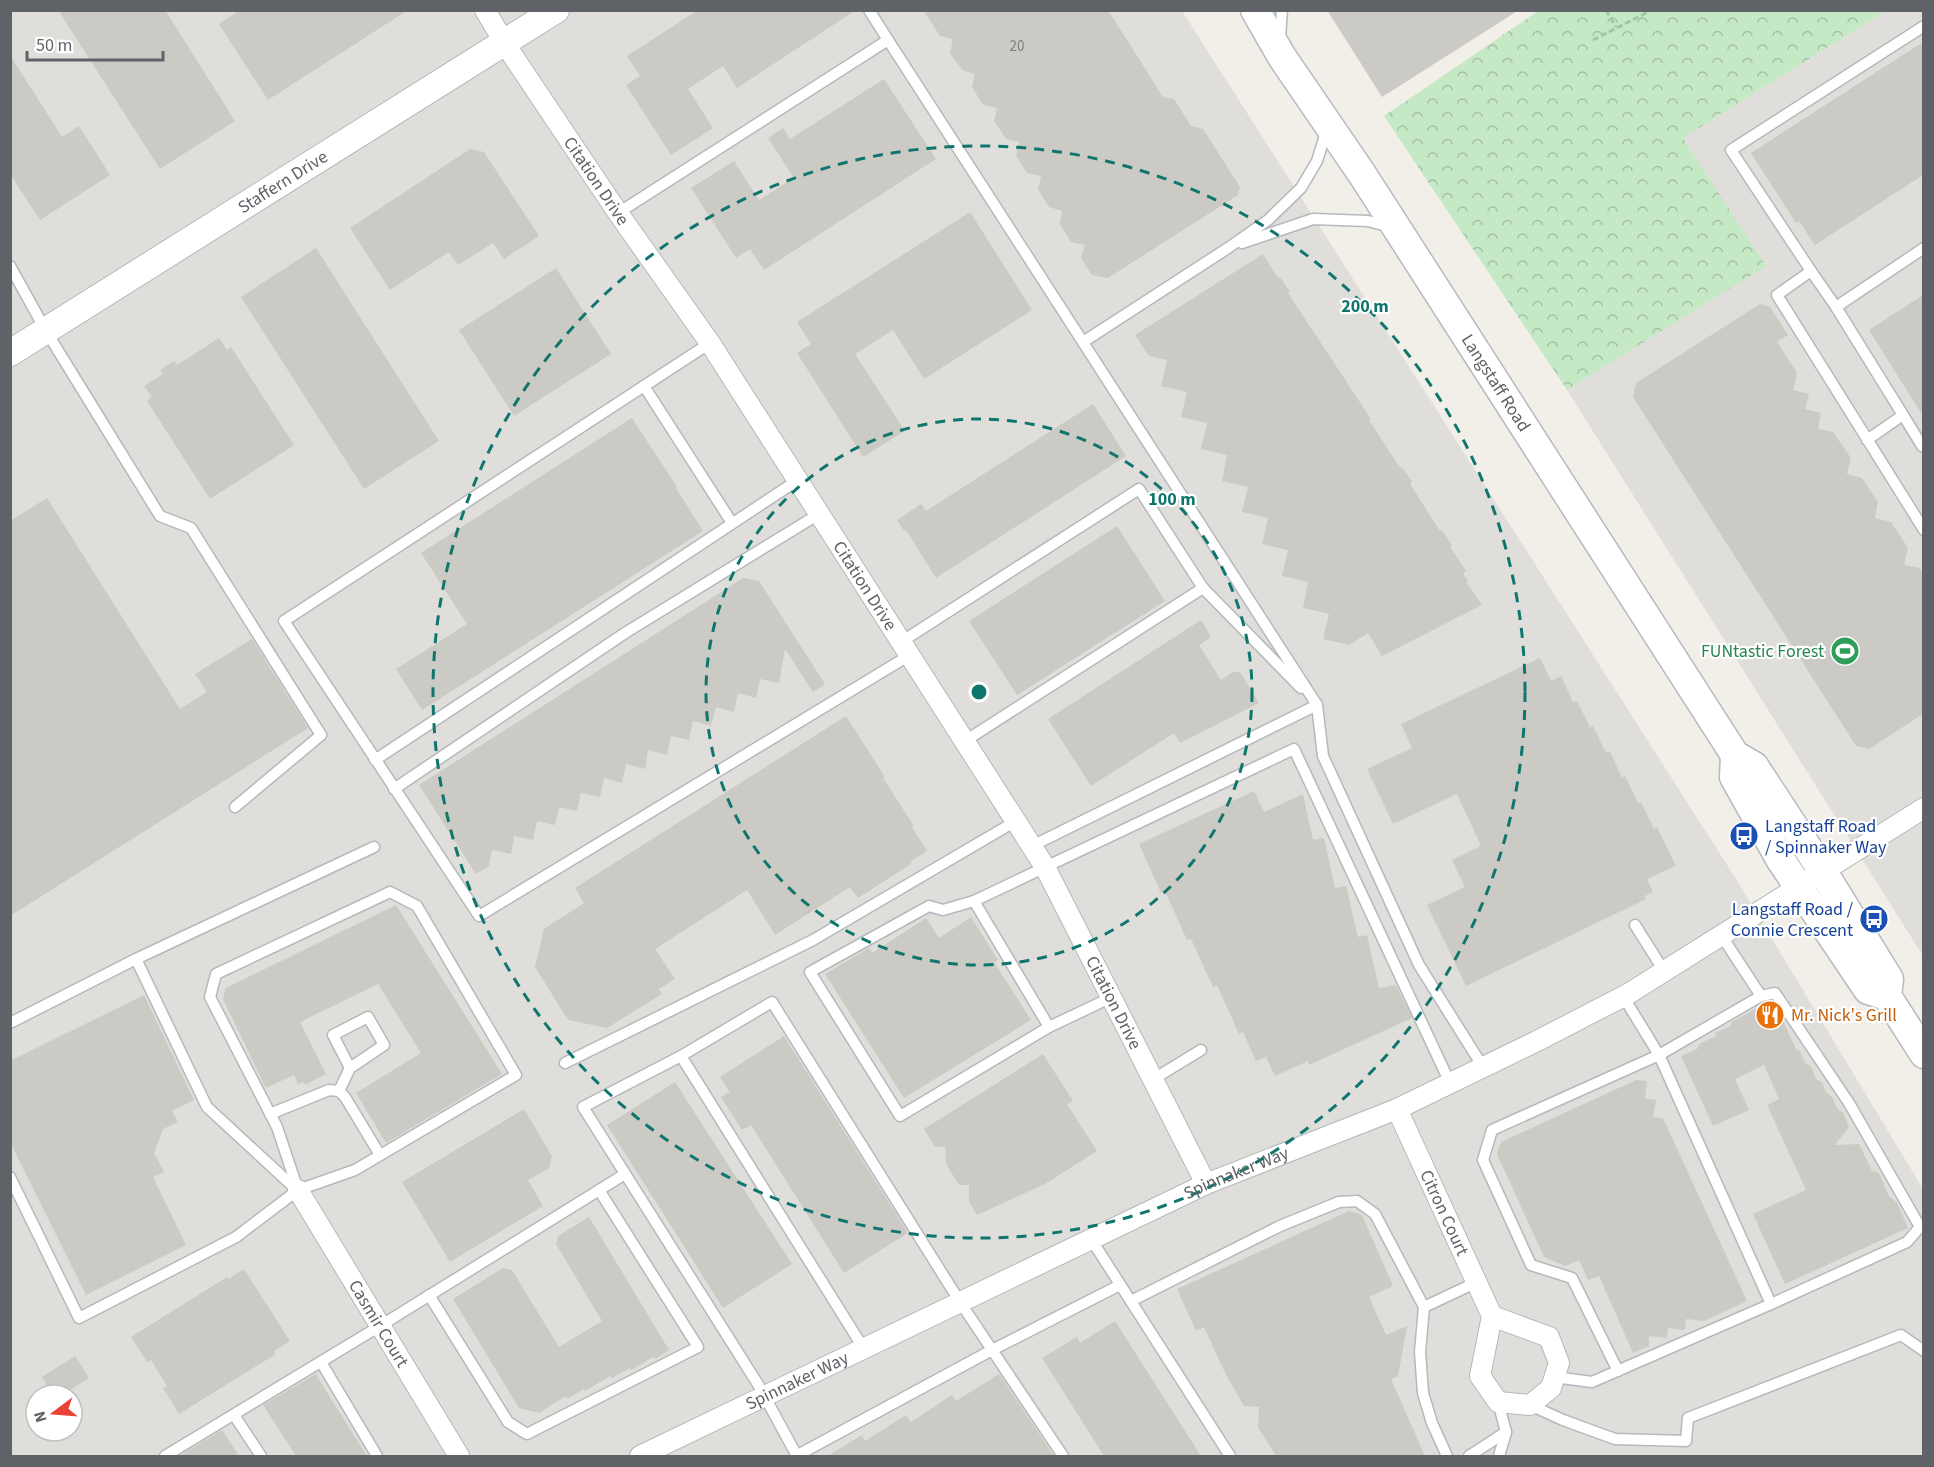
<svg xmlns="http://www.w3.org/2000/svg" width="1934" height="1467" font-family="'Source Sans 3',sans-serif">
  <defs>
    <pattern id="park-crowns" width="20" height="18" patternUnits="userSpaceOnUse" patternTransform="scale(1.5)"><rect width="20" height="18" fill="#c5e8c5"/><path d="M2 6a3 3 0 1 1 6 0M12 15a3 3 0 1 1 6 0" fill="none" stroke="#a3c0a4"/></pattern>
  </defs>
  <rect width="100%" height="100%" fill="#f1efe8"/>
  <!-- industrial -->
  <g fill="#e0deda" fill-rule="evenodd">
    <path d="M 10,11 L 1182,11 L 1736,879 L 1923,1189 L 1923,1456 L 11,1456 ZM 36,1395 L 72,1395 L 72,1431 L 36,1431 Z"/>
    <polygon points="1886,11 1923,11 1923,956 1567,390 1765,266 1683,138"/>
  </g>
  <!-- park -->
  <polygon fill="url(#park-crowns)" points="1538,11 1886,11 1683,138 1766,266 1567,390 1384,116"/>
  <!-- building -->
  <g fill="#cccac5">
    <polygon points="58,10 165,10 235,121 160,169"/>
    <polygon points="240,10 408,10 268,100 219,24"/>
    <polygon points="698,10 856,10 737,88 723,66 688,89 713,128 671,155 626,85 640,76 627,56"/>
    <polygon points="923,10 1108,10 1163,97 1174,99 1191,126 1203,129 1240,187 1238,195 1108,278 1092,275 1081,258 1085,245 1071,242 1060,224 1062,211 1049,207 1038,189 1041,176 1027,173 1016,156 1019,142 1006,139 994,121 997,108 983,105 972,87 975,74 962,70 950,53 953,39 940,36"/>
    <polygon points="1327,10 1519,10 1382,97"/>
    <polygon points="1923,42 1923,175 1815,245 1799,221 1796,223 1751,153"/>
    <polygon points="10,55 62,137 79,126 110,175 40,220 10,174"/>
    <polygon points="884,79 936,159 764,270 750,249 736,258 691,188 734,161 759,200 794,178 768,138 783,128 790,139"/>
    <polygon points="470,149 484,152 539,236 504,259 493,243 458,265 449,252 390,290 350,228"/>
    <polygon points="970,212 1032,310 924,379 893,330 855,354 905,431 863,457 797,353 811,344 797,322"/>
    <polygon points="316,248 439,441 364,489 241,297"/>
    <polygon points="1263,254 1278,278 1280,277 1290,292 1288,293 1371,419 1369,420 1400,468 1402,467 1412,482 1410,484 1440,531 1442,530 1452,546 1450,547 1466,571 1463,574 1468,581 1466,582 1482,605 1382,656 1368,633 1349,645 1323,639 1329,614 1303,608 1308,582 1282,576 1288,550 1262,544 1268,518 1242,512 1248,487 1222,481 1227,455 1201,449 1207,423 1181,417 1187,392 1161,386 1167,360 1149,356 1135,335"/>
    <polygon points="556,268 611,354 514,416 459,330"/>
    <polygon points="1923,295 1923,416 1869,330"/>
    <polygon points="1760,304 1770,307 1788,335 1777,342 1797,373 1793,390 1809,394 1805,409 1821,413 1818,429 1833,432 1851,458 1847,474 1862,478 1878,502 1875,518 1891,522 1908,548 1904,565 1920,568 1923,573 1923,714 1869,749 1856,746 1633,397 1636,383"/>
    <polygon points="219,338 227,350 231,347 294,445 210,499 147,401 152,397 144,386 163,374 160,370 174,361 177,365"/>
    <polygon points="1093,404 1126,456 936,578 906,530 904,531 897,520 921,504 926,511"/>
    <polygon points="632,418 677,487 676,488 703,531 422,710 396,669 467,624 421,553"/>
    <polygon points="47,498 180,709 207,692 195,674 252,639 308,728 10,916 10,521"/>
    <polygon points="1117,526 1165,601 1017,695 969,621"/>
    <polygon points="743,578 759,581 825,684 813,692 785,649 779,683 760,679 756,698 738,693 734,712 716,707 711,726 693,721 689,740 671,736 667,755 648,750 645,769 626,764 622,783 604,778 600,797 581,793 577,811 559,807 555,825 537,821 533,840 514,836 511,854 492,850 489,866 476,874 419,785"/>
    <polygon points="1201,620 1211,637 1199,645 1221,680 1233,672 1240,672 1259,703 1180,743 1174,733 1091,786 1048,719"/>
    <polygon points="1540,658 1551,681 1561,676 1573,702 1577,701 1590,727 1593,726 1606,753 1610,751 1622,778 1625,776 1638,803 1641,802 1654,829 1657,827 1676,866 1647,879 1653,892 1645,896 1646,899 1466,986 1427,905 1465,887 1452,860 1481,846 1457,794 1393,824 1367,769 1412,748 1401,724"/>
    <polygon points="846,716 885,777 883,778 914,826 912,827 927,851 910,862 911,864 858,898 850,887 775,935 747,890 655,949 675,979 659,989 662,994 607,1028 568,1020 535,967 544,929 584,903 575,888"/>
    <polygon points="1254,791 1264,812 1303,794 1313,840 1324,838 1335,888 1346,886 1358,937 1367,935 1379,988 1396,985 1412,1018 1309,1065 1308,1061 1275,1076 1266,1057 1256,1061 1243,1032 1239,1034 1217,985 1213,987 1191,939 1187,940 1165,891 1161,893 1139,844"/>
    <polygon points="396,905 502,1074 386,1143 356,1093 421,1053 378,984 300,1022 326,1074 305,1085 304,1082 298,1084 294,1075 266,1088 223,999 226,988"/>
    <polygon points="971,917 998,960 994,962 1031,1020 904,1098 825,974 869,948 872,953 926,918 939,938"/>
    <polygon points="144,995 194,1100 172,1111 178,1122 163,1129 154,1153 164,1172 153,1177 186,1245 86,1295 10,1142 10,1061"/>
    <polygon points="1763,1005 1781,1017 1796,1049 1800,1051 1805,1063 1811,1066 1816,1079 1822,1082 1826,1092 1832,1097 1838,1110 1843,1112 1849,1127 1835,1145 1859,1144 1872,1171 1879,1173 1889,1196 1897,1203 1908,1228 1785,1284 1753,1214 1806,1190 1767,1105 1779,1099 1764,1065 1735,1079 1749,1110 1713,1126 1681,1056 1697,1049 1699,1044 1716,1036 1715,1033 1729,1027 1732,1022"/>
    <polygon points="784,1036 908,1233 844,1273 751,1125 742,1130 721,1097 730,1092 720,1077"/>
    <polygon points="1043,1054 1073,1101 1067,1104 1097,1151 1045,1184 977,1215 969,1202 969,1185 959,1185 946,1164 945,1146 935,1147 924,1129"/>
    <polygon points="1636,1080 1647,1081 1645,1098 1656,1100 1653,1117 1663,1118 1747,1301 1704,1321 1686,1319 1685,1330 1668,1328 1667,1338 1649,1336 1649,1346 1633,1353 1599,1276 1588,1280 1579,1260 1565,1266 1544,1257 1497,1154 1501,1142"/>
    <polygon points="675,1082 792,1264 723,1308 607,1125"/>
    <polygon points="524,1109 552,1156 549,1168 528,1180 543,1206 450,1262 402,1182"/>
    <polygon points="1349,1211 1362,1215 1393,1286 1369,1297 1386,1335 1407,1326 1398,1376 1391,1379 1425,1456 1276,1456 1258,1427 1259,1407 1244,1406 1226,1375 1204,1327 1196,1331 1177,1289"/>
    <polygon points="589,1217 669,1350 655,1359 653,1357 631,1370 630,1368 612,1378 610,1376 585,1391 584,1389 567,1399 566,1396 539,1413 519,1408 453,1299 503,1268 512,1270 559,1347 602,1321 556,1244 558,1236"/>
    <polygon points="244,1269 290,1341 274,1351 276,1354 179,1414 163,1388 167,1386 151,1360 147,1362 131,1337 227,1277 228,1279"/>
    <polygon points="1115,1321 1201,1456 1104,1456 1042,1358 1077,1337 1080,1343"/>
    <polygon points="75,1356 89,1378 62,1395 53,1395 42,1377"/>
    <polygon points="316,1374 328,1394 367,1456 296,1456 263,1405"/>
    <polygon points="999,1374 1054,1456 828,1456 862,1435 865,1441 906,1415 911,1422 952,1395 956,1401"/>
    <polygon points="222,1430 239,1456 179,1456 189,1450"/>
  </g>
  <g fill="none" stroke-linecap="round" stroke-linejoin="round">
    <!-- service casing -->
    <g stroke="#b5b8bc" stroke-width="13">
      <g id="service">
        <polyline points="1924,26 1731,150 1811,271 1777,295 1924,530"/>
        <polyline points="1280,38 1282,10"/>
        <polyline points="888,40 1317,705 1323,756 1419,965 1483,1067"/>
        <polyline points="618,213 888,40 869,10"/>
        <polyline points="1242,243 1313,219 1368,221 1390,227"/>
        <polyline points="10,266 46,331 160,516 191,528 321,735 235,807"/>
        <polyline points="1811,271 1836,307"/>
        <polyline points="1083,342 1228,248 1268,220 1301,188 1317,161 1327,129"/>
        <polyline points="710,343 284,621 479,916 910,655"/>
        <polyline points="644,386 732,523"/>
        <polyline points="1903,415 1922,446 1924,445"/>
        <polyline points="1867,440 1903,415 1836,307 1924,248"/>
        <polyline points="1203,588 1301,688"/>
        <polyline points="901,642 1139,489 1203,588 965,741"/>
        <polyline points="375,760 798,480"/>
        <polyline points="394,789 625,633 819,514"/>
        <polyline points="1032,846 1317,705 1314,702"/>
        <polyline points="974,901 943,910 929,906 810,972 900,1116 1049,1027"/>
        <polyline points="1635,925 1664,971"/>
        <polyline points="1623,996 1659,1055 1761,996 1721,935"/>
        <polyline points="1761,996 1775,993 1849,1103 1920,1227 1907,1242 1771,1304"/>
        <polyline points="1110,998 1049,1027 974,901 1294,749 1450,1083"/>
        <polyline points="10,1023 136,959"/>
        <polyline points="681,1056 864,1349"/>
        <polyline points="565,1063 813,940 1016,821"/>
        <polyline points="1152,1080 1201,1050"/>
        <polyline points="339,1091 350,1068 333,1035 368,1017 384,1045 350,1068"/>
        <polyline points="270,1114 329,1090 339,1091 345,1097 380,1155"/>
        <polyline points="10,1177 79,1318 236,1237 298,1190 355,1170 516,1075 417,906 390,892 216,974 210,997 277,1127 298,1190"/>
        <polyline points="297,1190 207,1107 136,959 374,847"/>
        <polyline points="1091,1239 1230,1456"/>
        <polyline points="429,1295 508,1422 527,1434 698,1347 599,1190"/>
        <polyline points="1131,1301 1280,1226 1339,1202 1357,1201 1375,1214 1424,1307 1420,1352 1423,1393 1432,1423 1447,1456"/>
        <polyline points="1424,1307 1477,1282"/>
        <polyline points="321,1362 377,1456"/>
        <polyline points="1554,1377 1592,1382 1771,1304 1659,1055 1492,1130 1483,1160 1531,1265 1572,1278 1618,1371"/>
        <polyline points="1498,1402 1506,1432 1499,1456"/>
        <polyline points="1530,1405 1563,1420 1615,1439 1686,1441 1688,1418 1901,1335 1924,1351"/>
        <polyline points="234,1415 261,1456"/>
        <polyline points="165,1456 380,1326 625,1174"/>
        <polyline points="796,1456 992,1350 1120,1285"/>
        <polyline points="797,1456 759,1386 583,1107 681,1056 772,1002 960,1302 1063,1456"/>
        <polyline points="1469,1456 1506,1432"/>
      </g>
    </g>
    <!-- minor casing -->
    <g stroke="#b5b8bc" stroke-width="22">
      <g id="minor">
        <path id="s1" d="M 485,10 L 505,44 L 618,213 L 710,343 L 1045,867 L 1206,1184"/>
        <path id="s2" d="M 1397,1109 L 1492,1316 L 1480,1376 L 1498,1402 L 1530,1405 L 1551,1388 L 1559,1363 L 1549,1337 L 1492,1316"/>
        <path id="s3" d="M 298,1190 L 459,1456"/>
        <path id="s4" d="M 640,1456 L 1206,1184 L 1397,1109 L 1537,1041 L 1628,994 L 1924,808"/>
      </g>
    </g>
    <!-- tertiary casing -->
    <g stroke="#b5b8bc" stroke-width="28">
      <g id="tertiary">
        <path id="s5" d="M 10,353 L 556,10"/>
      </g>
    </g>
    <!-- secondary casing -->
    <g stroke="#b6babf" stroke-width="31">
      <g id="secondary">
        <path id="s6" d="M 1255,10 L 1282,57 L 1362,174 L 1735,755 L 1754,766 L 1822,870 L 1889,979 L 1887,996 L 1924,1054"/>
        <polyline points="1735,755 1734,777 1780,859 1868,990 1887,996"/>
      </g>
    </g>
    <!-- path -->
    <g stroke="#9cc7a9" stroke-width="3" stroke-dasharray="6 3" stroke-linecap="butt">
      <polyline points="1606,10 1616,27"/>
      <polyline points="1593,40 1652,10"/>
    </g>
    <!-- service -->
    <use href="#service" stroke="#fff" stroke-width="10"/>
    <!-- minor -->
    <use href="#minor" stroke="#fff" stroke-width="20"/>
    <!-- tertiary -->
    <use href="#tertiary" stroke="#fff" stroke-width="26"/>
    <!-- secondary -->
    <use href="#secondary" stroke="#fff" stroke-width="28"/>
  </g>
  <!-- distance rings -->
  <g fill="none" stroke="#0f766e" stroke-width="3" stroke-dasharray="10 8">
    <circle cx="979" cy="692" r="273"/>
    <circle cx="979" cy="692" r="546"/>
  </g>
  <!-- icons -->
  <defs>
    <g id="stadium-disc" transform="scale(1.5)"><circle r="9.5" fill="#2e9e5b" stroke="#fff"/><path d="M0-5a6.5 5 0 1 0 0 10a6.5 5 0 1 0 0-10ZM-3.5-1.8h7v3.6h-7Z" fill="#fff"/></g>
    <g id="bus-disc" transform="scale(1.5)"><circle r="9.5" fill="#1a4fb4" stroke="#fff"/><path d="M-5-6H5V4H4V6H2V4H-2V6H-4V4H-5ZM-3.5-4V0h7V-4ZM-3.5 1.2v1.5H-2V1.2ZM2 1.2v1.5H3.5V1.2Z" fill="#fff"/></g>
    <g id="restaurant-disc" transform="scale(1.5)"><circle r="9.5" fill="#e8710a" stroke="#fff"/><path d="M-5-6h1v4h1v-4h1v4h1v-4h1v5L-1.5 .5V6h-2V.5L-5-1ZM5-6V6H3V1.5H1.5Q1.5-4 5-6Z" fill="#fff"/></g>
  </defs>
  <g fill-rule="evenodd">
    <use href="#stadium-disc" x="1845" y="651"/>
    <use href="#bus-disc" x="1744" y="836"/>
    <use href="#bus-disc" x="1874" y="919"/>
    <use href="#restaurant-disc" x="1770" y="1015"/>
  </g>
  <g text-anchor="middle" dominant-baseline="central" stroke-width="4.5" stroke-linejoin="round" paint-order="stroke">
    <!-- number labels -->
    <g font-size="15" fill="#7a7d7f">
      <text x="1017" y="46">20</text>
    </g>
    <!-- street labels -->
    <g font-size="18" fill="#5f6368" stroke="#fff">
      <text stroke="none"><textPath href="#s1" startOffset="204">Citation Drive</textPath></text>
      <text stroke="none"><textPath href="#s5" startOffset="322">Staffern Drive</textPath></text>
      <text stroke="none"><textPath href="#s6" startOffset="444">Langstaff Road</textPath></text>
      <text stroke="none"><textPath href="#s1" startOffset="690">Citation Drive</textPath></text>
      <text stroke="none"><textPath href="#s1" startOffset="1176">Citation Drive</textPath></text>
      <text stroke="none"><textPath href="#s4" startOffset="660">Spinnaker Way</textPath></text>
      <text stroke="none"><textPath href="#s2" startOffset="114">Citron Court</textPath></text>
      <text stroke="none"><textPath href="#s3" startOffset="156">Casmir Court</textPath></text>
      <text stroke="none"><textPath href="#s4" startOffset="174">Spinnaker Way</textPath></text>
    </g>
    <!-- leisure labels -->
    <g font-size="18" fill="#27864d" stroke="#fff" text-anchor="end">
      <text x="1824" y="651">FUNtastic Forest</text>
    </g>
    <!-- transit labels -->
    <g font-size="18" fill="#164399" stroke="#fff" text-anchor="start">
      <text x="1765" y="826">Langstaff Road<tspan x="1765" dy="21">/ Spinnaker Way</tspan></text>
      <text x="1853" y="909" text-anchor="end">Langstaff Road /<tspan x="1853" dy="21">Connie Crescent</tspan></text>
    </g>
    <!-- food labels -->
    <g font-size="18" fill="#c56008" stroke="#fff" text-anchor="start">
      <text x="1791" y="1015">Mr. Nick's Grill</text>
    </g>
  </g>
  <circle cx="979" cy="692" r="9" fill="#0f766e" stroke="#fff" stroke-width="3"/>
  <g font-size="18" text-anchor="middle" font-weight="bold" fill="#0f766e" stroke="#fff" stroke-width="4.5" stroke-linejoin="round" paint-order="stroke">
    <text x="1365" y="312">200 m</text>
    <text x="1172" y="505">100 m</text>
  </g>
  <!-- border -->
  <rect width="1934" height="1467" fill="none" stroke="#5f6368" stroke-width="24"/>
  <!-- north arrow -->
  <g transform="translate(54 1413) rotate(254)"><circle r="28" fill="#ffffff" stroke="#bfc1c3" stroke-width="1.5"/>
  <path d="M0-4.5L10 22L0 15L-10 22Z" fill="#ea4335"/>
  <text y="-9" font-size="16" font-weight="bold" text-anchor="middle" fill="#5f6368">N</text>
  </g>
  <!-- scale -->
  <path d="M27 51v9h136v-9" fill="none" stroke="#5f6368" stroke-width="3"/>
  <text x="36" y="51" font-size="18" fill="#5f6368" stroke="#ffffff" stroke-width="4.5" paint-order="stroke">50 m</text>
</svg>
